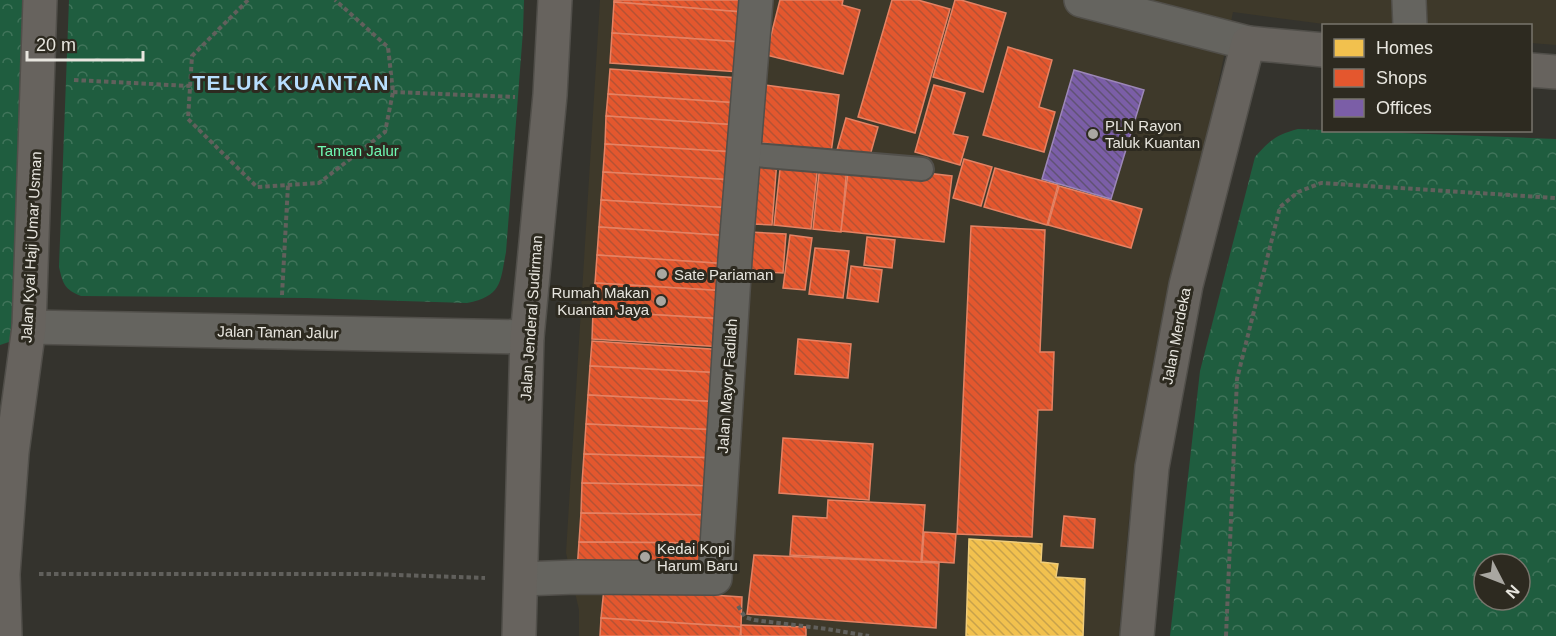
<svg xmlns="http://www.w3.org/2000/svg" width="1556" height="636" font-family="Arial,sans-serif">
  <defs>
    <pattern id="park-crowns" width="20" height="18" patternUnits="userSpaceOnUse" patternTransform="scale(1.5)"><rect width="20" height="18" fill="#1f5d3f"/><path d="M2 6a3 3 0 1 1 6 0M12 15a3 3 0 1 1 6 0" fill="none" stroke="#40745a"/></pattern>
    <pattern id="homes-back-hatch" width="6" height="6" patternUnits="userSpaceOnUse" patternTransform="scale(1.5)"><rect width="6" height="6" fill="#f2c14e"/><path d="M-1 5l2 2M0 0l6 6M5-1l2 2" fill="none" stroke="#c7a24b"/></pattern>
    <pattern id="shops-back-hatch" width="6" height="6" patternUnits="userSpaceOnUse" patternTransform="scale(1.5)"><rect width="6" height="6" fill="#e4572e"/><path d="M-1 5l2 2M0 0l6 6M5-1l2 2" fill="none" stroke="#b55234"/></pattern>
    <pattern id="offices-back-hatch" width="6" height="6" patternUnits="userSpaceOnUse" patternTransform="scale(1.5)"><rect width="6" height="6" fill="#7b5ea7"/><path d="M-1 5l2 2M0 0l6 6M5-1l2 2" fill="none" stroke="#605275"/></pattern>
  </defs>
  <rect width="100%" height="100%" fill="#34332d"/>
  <!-- built -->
  <polygon fill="#3e392a" points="600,0 1556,0 1556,45 1531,43 1530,26 1339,26 1233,12 1129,519 1119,636 579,636 579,610 566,553"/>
  <!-- park -->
  <g fill="url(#park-crowns)" fill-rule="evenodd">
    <polygon points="0,0 23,0 14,325 9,342 0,345"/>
    <path d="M 69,0 L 524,0 L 523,31 L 506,252 C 500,283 502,296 467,303 L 307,298 L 81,296 C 64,289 63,284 59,267 Z"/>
    <path d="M 1298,129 L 1556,139 L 1556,636 L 1170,636 L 1200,371 L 1255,157 C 1270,140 1276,135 1298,129 ZM 1484,564 L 1520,564 L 1520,600 L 1484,600 Z"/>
  </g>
  <!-- homes -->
  <polygon fill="url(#homes-back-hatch)" stroke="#efcc7a" stroke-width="1.5" points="969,539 1042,544 1041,562 1058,564 1056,577 1085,579 1083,636 966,636"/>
  <!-- shops -->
  <g fill="url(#shops-back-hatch)" stroke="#e58263" stroke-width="1.5">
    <polygon points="614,0 744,0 743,12 614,2"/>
    <polygon points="780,0 843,0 842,5 860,10 843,74 766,55"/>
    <polygon points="892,0 918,0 950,9 915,133 858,117"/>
    <polygon points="955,0 961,0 1006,13 983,92 933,77"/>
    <polygon points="614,2 743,12 741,42 612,33"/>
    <polygon points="612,33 741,42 740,72 610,63"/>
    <polygon points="1008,47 1052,60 1039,107 1055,112 1044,152 983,135"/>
    <polygon points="610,69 740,78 738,103 608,94"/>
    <polygon points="765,85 839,95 831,153 756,142"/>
    <polygon points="934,85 965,93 953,134 968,137 960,165 915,152"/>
    <polygon points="608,94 738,103 737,125 606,116"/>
    <polygon points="606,116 737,125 735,152 605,144"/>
    <polygon points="846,118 878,127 869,159 837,150"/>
    <polygon points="605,144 735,152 734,180 603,172"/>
    <polygon points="759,159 777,160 772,225 753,224"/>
    <polygon points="964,159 992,167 981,206 953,198"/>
    <polygon points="781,160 818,164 811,229 774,225"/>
    <polygon points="820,164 847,167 841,232 813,229"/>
    <polygon points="849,164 952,176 944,242 841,231"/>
    <polygon points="995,168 1058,185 1047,225 984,207"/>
    <polygon points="603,172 734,180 732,208 601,200"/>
    <polygon points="1059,186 1142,209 1131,248 1048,225"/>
    <polygon points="601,200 732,208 731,236 599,227"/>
    <polygon points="971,226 1045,230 1040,352 1054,352 1052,410 1038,410 1032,537 957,534"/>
    <polygon points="599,227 731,236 729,264 597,255"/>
    <polygon points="750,232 786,234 783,273 748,271"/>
    <polygon points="790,235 812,238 805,290 783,288"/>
    <polygon points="867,237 895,240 892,268 864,265"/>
    <polygon points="815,248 849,251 843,298 809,294"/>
    <polygon points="597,255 729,264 728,291 595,283"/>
    <polygon points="851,266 882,270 878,302 847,298"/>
    <polygon points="595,283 728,291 726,319 593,311"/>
    <polygon points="593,311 726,319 724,347 592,339"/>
    <polygon points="798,339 851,344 848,378 795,374"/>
    <polygon points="592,341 725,350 723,373 590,366"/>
    <polygon points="590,366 723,373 722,402 588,395"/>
    <polygon points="588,395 722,402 720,430 586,424"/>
    <polygon points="586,424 720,430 719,458 584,454"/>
    <polygon points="783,438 873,444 869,500 779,493"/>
    <polygon points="584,454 719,458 717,486 582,483"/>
    <polygon points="582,483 717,486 716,515 581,513"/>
    <polygon points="828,500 925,505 921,562 790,555 793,516 827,518"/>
    <polygon points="581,513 716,515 714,543 579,542"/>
    <polygon points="1064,516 1095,519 1093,548 1061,546"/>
    <polygon points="924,532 956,534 954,563 922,561"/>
    <polygon points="579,542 714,543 712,571 577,571"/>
    <polygon points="754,555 939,563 936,628 747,614"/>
    <polygon points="604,588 742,597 741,627 601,618"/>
    <polygon points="601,618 741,627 740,636 600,636"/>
    <polygon points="741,625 806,627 806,636 741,636"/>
  </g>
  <!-- offices -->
  <polygon fill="url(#offices-back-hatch)" stroke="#9c87b8" stroke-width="1.5" points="1074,70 1144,90 1111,199 1042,179"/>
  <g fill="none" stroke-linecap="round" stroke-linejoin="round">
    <!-- lane casing -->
    <g stroke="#514f4a" stroke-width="26">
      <polyline id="lane" points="743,154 922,169"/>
    </g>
    <!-- street casing -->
    <g stroke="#514f4a" stroke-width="36">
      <g id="street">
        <polyline points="1081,0 1248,43"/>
        <polyline points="1409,0 1410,26"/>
        <polyline points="29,327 527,337"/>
        <polyline points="521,579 576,577 715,578 735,259 756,0"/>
      </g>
    </g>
    <!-- secondary casing -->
    <g stroke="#514f4a" stroke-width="36">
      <g id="secondary">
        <polyline points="1530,70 1556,72"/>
        <polyline points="5,636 3,574 12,452 29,327 40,0"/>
        <polyline points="519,636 527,337 550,95 555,0"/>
        <polyline points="1137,636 1152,467 1186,285 1248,43 1324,50"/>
      </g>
    </g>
    <!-- path -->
    <g stroke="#61605c" stroke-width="4" stroke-dasharray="4.5 3" stroke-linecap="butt">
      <polyline points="248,0 192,56 188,119 257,187 319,183 385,132 393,92 388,47 335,0"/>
      <polyline points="74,80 190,86"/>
      <polyline points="393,92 515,97"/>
      <polyline points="282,295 288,185"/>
      <polyline points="39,574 371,574 485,578"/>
      <polyline points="738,606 745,617 754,620 827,629 869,636"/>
      <polyline points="1226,636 1237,379 1280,207 1298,192 1321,183 1556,198"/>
    </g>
    <!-- lane -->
    <use href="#lane" stroke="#65645f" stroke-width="22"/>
    <!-- street -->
    <use href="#street" stroke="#65645f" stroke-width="33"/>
    <!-- secondary -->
    <use href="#secondary" stroke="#67635e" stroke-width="33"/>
  </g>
  <!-- markers -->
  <g fill="#a9a7a1" stroke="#2d2a20" stroke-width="2">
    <circle cx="1093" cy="134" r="6"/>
    <circle cx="662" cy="274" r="6"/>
    <circle cx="661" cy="301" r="6"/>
    <circle cx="645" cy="557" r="6"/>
  </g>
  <g text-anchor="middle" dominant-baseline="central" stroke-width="6" stroke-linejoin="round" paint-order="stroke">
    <!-- poi labels -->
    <g font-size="15" fill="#e8e6df" stroke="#2d2a20" text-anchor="start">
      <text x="1105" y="125">PLN Rayon<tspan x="1105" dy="17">Taluk Kuantan</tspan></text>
      <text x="674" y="274">Sate Pariaman</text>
      <text x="649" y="292" text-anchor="end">Rumah Makan<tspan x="649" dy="17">Kuantan Jaya</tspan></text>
      <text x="657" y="548">Kedai Kopi<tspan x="657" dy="17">Harum Baru</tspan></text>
    </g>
    <!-- park labels -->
    <g font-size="15" fill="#6ffab3" stroke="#2d2a20">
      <text x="358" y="150">Taman Jalur</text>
    </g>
    <!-- street labels -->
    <g font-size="15" fill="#e8e6df" stroke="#2d2a20">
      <text transform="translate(31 247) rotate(-87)">Jalan Kyai Haji Umar Usman</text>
      <text transform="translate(531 318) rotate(-86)">Jalan Jenderal Sudirman</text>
      <text transform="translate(278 332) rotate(1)">Jalan Taman Jalur</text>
      <text transform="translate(1176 336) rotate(-79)">Jalan Merdeka</text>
      <text transform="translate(727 386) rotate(-86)">Jalan Mayor Fadilah</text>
    </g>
    <!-- district labels -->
    <g font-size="21" font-weight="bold" letter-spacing="1.5" fill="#b7defe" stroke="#2d2a20">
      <text x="291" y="82">TELUK KUANTAN</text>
    </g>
  </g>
  <!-- legend -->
  <rect x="1322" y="24" width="210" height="108" fill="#2d2a20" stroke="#78756c" stroke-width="1.5"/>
  <rect x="1334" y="39" width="30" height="18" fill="#f2c14e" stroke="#78756c" stroke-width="1.5"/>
  <text x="1376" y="54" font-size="18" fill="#e8e6df">Homes</text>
  <rect x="1334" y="69" width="30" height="18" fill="#e4572e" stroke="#78756c" stroke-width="1.5"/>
  <text x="1376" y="84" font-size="18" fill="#e8e6df">Shops</text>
  <rect x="1334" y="99" width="30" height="18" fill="#7b5ea7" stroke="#78756c" stroke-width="1.5"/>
  <text x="1376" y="114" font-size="18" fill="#e8e6df">Offices</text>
  <!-- north arrow -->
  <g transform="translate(1502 582) rotate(132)"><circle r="28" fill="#2d2a20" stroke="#78756c" stroke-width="1.5"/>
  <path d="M0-4.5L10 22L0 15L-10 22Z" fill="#a9a7a1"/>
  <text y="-9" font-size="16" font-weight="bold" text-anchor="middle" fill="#e8e6df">N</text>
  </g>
  <!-- scale -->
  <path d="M27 51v9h116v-9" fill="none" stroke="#e8e6df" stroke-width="3"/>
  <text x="36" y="51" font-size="18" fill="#e8e6df" stroke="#2d2a20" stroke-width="4.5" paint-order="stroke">20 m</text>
</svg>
